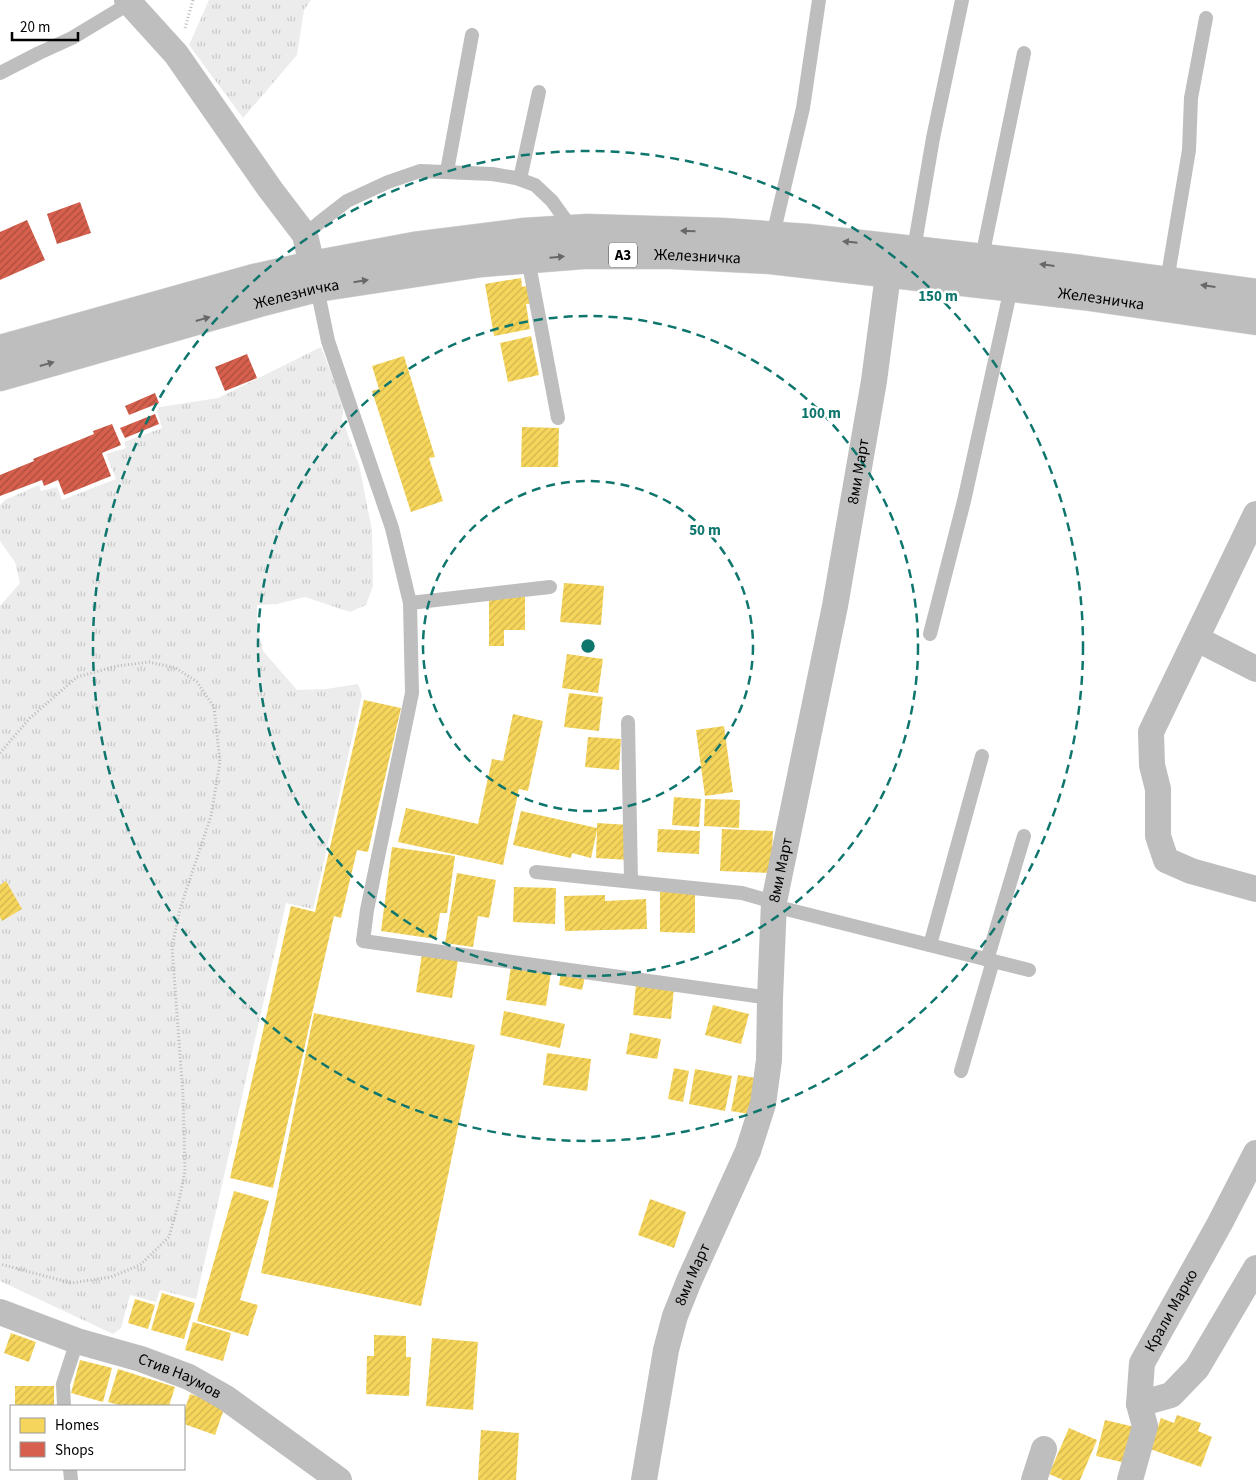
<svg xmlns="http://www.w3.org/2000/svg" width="1256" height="1480" font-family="'Source Sans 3',sans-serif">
  <defs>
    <pattern id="grass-tufts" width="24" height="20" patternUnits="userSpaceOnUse" patternTransform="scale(1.25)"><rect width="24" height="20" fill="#ececec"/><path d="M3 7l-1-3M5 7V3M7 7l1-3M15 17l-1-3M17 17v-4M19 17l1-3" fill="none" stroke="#c9c9c9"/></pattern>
    <pattern id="homes-hatch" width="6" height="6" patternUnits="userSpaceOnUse" patternTransform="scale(1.25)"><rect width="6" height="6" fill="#f6d55c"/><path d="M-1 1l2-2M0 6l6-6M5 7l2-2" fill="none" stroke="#d1b54e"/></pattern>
    <pattern id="shops-hatch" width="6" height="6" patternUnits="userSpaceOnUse" patternTransform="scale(1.25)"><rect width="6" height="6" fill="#d6604d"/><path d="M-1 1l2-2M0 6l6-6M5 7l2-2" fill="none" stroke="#ab4d3e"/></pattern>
  </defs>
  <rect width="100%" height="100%" fill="#fff"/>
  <!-- grass -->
  <g fill="url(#grass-tufts)">
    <polygon points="209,0 311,0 304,10 297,55 243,118 189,45"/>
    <polygon points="321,347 344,406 342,419 359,465 372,530 373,586 366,605 350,612 305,597 277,604 257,605 257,626 263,651 297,690 326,689 358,684 362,695 313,909 286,903 196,1299 160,1290 156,1302 130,1295 121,1328 113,1334 0,1281 0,606 20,583 15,562 0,541 0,505 5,500 39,485 41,491 57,487 62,500 116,479 106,454 126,448 124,442 162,428 157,411 160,407 218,398"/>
  </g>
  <!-- homes -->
  <g fill="url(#homes-hatch)">
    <polygon points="521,278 522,287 531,285 534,303 526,304 530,329 494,336 485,284"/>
    <polygon points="531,336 539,375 508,382 500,343"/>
    <polygon points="404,356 435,457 429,458 443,501 411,512 372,391 379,389 372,366"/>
    <polygon points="522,427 559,428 558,467 521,467"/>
    <polygon points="564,583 604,586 601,625 560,622"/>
    <polygon points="489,595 525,595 525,630 504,630 504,646 489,646"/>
    <polygon points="567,654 603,659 598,693 562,688"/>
    <polygon points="569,693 603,697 599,731 564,727"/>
    <polygon points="364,700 401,708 368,852 357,850 341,918 334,916 273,1188 230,1178 291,906 315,912"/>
    <polygon points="513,714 543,721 528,791 519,789 503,865 398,842 406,808 478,824 492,759 503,761"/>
    <polygon points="724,726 733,792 705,796 696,730"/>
    <polygon points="588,737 621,739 619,770 585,767"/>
    <polygon points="674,797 701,799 699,827 672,825"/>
    <polygon points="705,799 740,800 739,828 704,826"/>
    <polygon points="521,811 597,828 597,823 629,825 628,860 596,858 597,830 591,858 572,853 571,858 513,845"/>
    <polygon points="658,829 700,831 699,854 657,852"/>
    <polygon points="722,829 773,831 771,873 720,871"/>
    <polygon points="392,847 455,856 447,913 440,913 436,939 381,931"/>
    <polygon points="457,873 496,880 489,918 478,916 473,947 445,943"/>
    <polygon points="6,881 22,909 2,921 0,917 0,885"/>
    <polygon points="514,887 556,888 555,924 513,922"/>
    <polygon points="660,892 695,892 695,933 660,932"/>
    <polygon points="605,895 605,901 646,899 647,929 565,931 564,896"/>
    <polygon points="422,954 458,960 452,998 416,992"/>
    <polygon points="511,966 551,972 546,1006 506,1000"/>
    <polygon points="561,973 585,977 582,990 559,985"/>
    <polygon points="636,984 674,988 671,1019 633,1015"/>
    <polygon points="713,1005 749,1014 741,1044 705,1035"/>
    <polygon points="504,1011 565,1024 560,1048 500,1035"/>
    <polygon points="314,1013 475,1045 421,1306 261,1273"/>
    <polygon points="630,1033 661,1039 657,1059 626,1054"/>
    <polygon points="547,1053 591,1059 587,1091 543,1085"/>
    <polygon points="674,1068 689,1071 683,1102 668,1099"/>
    <polygon points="695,1069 732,1076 725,1111 689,1104"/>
    <polygon points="738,1075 762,1079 755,1115 731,1111"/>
    <polygon points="234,1191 269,1201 240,1300 258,1305 248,1336 197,1321"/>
    <polygon points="650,1199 686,1212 674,1248 638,1235"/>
    <polygon points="162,1293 195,1303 184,1339 151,1330"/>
    <polygon points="135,1299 155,1305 148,1329 128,1323"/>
    <polygon points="193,1322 231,1333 223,1361 185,1350"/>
    <polygon points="11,1333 36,1342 29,1362 4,1353"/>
    <polygon points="374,1335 406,1336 406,1357 411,1357 409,1396 366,1394 367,1356 374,1356"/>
    <polygon points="432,1338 478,1342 473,1410 426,1406"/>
    <polygon points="80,1360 112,1368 103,1402 71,1393"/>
    <polygon points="118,1369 175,1387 169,1406 123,1406 108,1402"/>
    <rect x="15" y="1386" width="39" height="20"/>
    <polygon points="190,1394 225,1406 215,1435 184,1424 184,1412"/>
    <polygon points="1177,1415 1201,1423 1198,1431 1212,1437 1201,1467 1150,1449 1161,1418 1174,1423"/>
    <polygon points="1105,1420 1139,1428 1130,1464 1096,1456"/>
    <polygon points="1069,1428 1097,1440 1080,1480 1063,1480 1049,1474"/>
    <polygon points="481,1430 519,1433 516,1480 478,1480"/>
  </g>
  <!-- shops -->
  <g fill="url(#shops-hatch)">
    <polygon points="80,202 91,233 57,244 47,214"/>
    <polygon points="27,220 45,260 0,280 0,232"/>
    <polygon points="247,354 257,378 225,391 215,367"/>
    <polygon points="155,393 159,403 129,415 125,406"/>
    <polygon points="155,414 159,424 125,438 120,428"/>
    <polygon points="112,424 121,445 102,453 111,476 64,495 58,480 44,486 42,480 0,496 0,475 34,461 33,459 94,434 93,431"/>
  </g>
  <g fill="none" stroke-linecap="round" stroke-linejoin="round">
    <!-- primary casing -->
    <g stroke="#dbdbdb" stroke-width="29">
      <g id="primary">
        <polyline points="0,349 254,278 312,265 414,246 524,232 587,228 723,232 808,238 1081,269 1256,293"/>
        <path id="s4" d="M 0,377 L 259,303 L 317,288 L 482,263 L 583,255 L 671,255 L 770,260 L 1083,296 L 1256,321"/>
      </g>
    </g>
    <!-- path -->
    <g stroke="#b9b9b9" stroke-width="3" stroke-dasharray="1 2.5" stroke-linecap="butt">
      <polyline points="185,28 193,0"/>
      <polyline points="0,753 30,718 77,677 117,666 149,662 176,668 197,682 214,707 220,762 211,816 180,909 172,947 183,1095 185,1171 179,1201 169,1237 140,1265 111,1277 71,1283 0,1264"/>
    </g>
    <!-- lane -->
    <g stroke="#bebebe" stroke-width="14">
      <polyline points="0,73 39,53 72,38 130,3"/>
      <polyline points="447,171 472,35"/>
      <polyline points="520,179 539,92"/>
      <polyline points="305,235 320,222 347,201 388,182 420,171 492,174 516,178 535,185 552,201 572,229"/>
      <polyline points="773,235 803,108 819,0"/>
      <polyline points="914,249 933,138 962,0"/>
      <polyline points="982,257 1024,53"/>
      <polyline points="528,259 558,418"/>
      <polyline points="1167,281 1189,150 1191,98 1206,18"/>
      <polyline points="317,288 328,341 392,528 410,603 412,693 367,910 363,941 770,998"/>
      <polyline points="410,603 550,587"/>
      <polyline points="930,634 964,501 1011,288"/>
      <polyline points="628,722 631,881"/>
      <polyline points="536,872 742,893 774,902"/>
      <polyline points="774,906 1029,970"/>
      <polyline points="930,945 982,756"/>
      <polyline points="987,960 1024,836"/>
      <polyline points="961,1071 993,961"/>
      <polyline points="64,1406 63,1384 77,1341"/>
      <polyline points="70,1469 71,1480"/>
    </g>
    <!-- street -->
    <g stroke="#bebebe" stroke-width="26">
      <polyline points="127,0 176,54 270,189 305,235 312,265"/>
      <polyline points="1256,514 1151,732 1152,765 1158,789 1158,836 1166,860 1191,871 1256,889"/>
      <polyline points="1197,639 1256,669"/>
      <path id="s1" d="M 0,1312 L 77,1341 L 141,1359 L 189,1377 L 226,1398 L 339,1480"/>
      <polyline points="1139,1404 1171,1395 1197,1368 1256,1268"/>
      <path id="s2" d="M 644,1480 L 666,1350 L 675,1316 L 689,1281 L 748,1151 L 763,1104 L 769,1060 L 770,998 L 774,902 L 835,606 L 874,381 L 891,252"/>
      <polyline points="1034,1480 1044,1449"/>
      <path id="s3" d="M 1130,1480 L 1145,1426 L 1139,1404 L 1142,1363 L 1220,1223 L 1256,1153"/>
    </g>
    <!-- primary -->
    <use href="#primary" stroke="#bebebe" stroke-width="28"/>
  </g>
  <!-- one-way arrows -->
  <defs><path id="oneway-solid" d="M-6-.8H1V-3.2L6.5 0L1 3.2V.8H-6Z" transform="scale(1.25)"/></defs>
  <g fill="#686868">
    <use href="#oneway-solid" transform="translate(688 231) rotate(-178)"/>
    <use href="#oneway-solid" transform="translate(850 242) rotate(-174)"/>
    <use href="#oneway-solid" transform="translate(557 257) rotate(-5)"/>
    <use href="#oneway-solid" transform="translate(1047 265) rotate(-173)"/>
    <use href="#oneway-solid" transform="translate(361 281) rotate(-9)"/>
    <use href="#oneway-solid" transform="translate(1208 286) rotate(-172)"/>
    <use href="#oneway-solid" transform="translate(203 319) rotate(-16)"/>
    <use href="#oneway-solid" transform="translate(47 364) rotate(-16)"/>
  </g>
  <!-- distance rings -->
  <g fill="none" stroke="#0f766e" stroke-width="2.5" stroke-dasharray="9 6">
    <circle cx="588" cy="646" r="165"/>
    <circle cx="588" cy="646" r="330"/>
    <circle cx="588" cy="646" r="495"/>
  </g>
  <g text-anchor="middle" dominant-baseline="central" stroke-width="5" stroke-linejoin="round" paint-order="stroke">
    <!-- shield labels -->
    <rect fill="#fff" stroke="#4c4c4c" stroke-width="1" x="609" y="242.5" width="28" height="25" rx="4"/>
    <g font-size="15" font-weight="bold" fill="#000">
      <text x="623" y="255">A3</text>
    </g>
    <!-- street labels -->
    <g font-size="16" fill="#000" stroke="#fff">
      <text stroke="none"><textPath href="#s4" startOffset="712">Железничка</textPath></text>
      <text stroke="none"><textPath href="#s4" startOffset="308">Железничка</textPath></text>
      <text stroke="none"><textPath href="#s4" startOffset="1118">Железничка</textPath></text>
      <text stroke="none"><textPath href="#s2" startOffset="1038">8ми Март</textPath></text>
      <text stroke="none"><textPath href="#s2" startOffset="632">8ми Март</textPath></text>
      <text stroke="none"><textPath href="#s2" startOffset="212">8ми Март</textPath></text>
      <text stroke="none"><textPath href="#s3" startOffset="180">Крали Марко</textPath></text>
      <text stroke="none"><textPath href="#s1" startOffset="191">Стив Наумов</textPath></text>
    </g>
  </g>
  <circle cx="588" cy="646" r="8" fill="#0f766e" stroke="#fff" stroke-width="2.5"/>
  <g font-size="15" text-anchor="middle" font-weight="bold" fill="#0f766e" stroke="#fff" stroke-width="5" stroke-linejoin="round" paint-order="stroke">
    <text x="938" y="301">150 m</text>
    <text x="821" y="418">100 m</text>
    <text x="705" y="535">50 m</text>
  </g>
  <!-- legend -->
  <rect x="10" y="1405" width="175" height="65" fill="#ffffff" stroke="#999999"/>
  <rect x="20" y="1418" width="25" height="15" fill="#f6d55c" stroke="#999999"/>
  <text x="55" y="1430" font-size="15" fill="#000000">Homes</text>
  <rect x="20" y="1442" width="25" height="15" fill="#d6604d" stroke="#999999"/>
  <text x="55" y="1455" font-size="15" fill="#000000">Shops</text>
  <!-- scale -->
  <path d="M12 32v8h66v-8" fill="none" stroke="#000000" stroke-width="2.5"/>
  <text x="20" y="32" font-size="15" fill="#000000" stroke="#ffffff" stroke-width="4" paint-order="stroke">20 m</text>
</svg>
